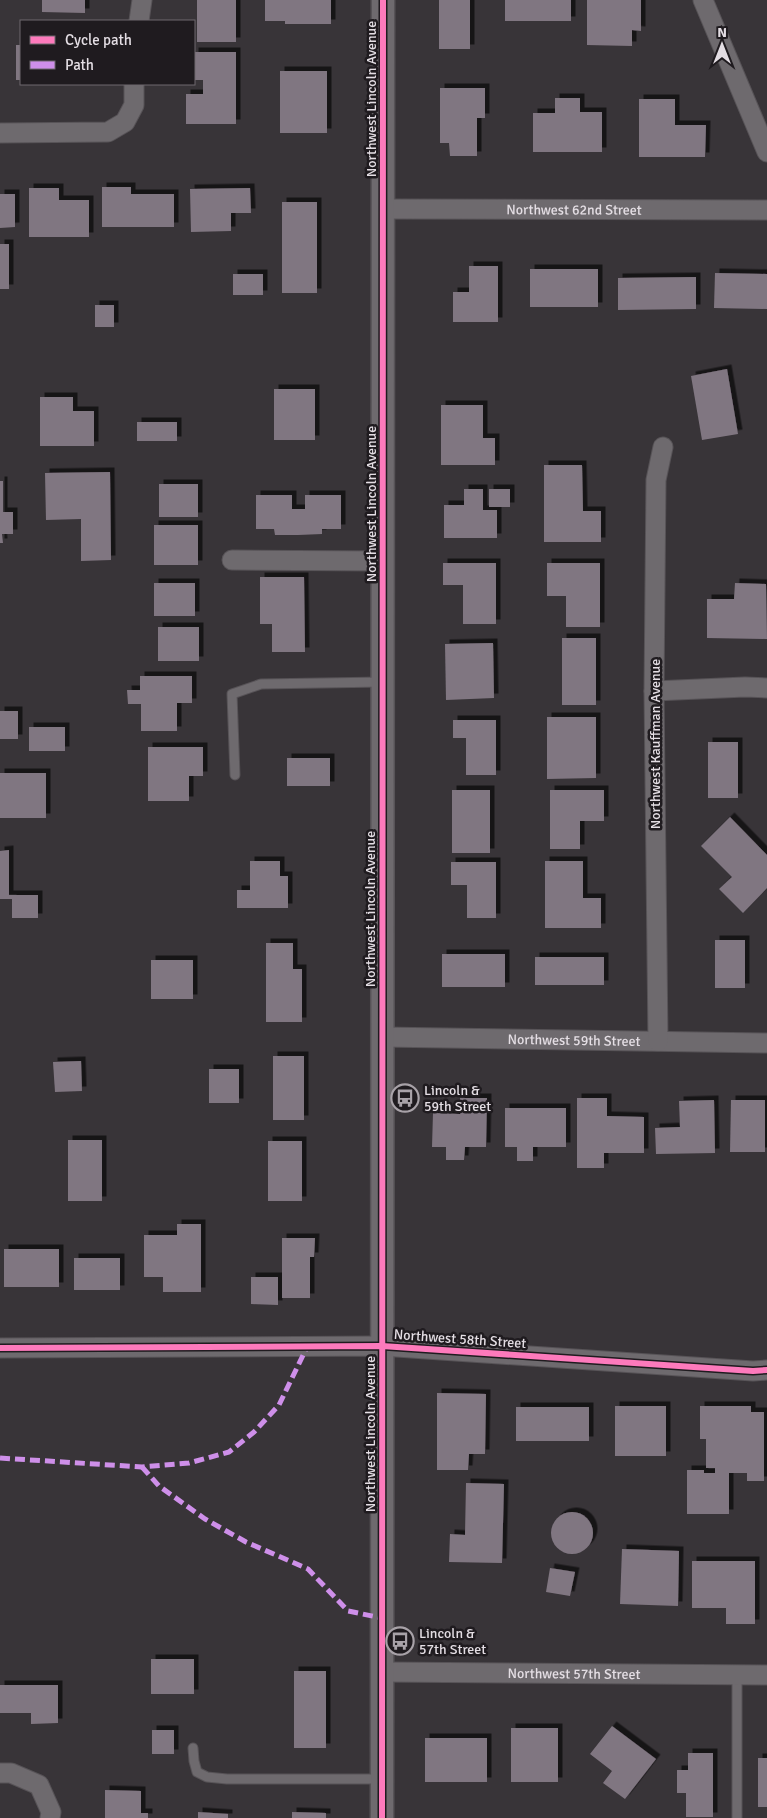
<svg xmlns="http://www.w3.org/2000/svg" width="767" height="1818" font-family="Signika,sans-serif">
  <defs>
    <filter id="shadow"><feDropShadow dx="4.5" dy="-4.5" stdDeviation="0" flood-color="#0009"/></filter>
  </defs>
  <rect width="100%" height="100%" fill="#383438"/>
  <!-- building -->
  <g fill="#807681" filter="url(#shadow)">
    <polygon points="42,0 85,0 85,13 42,12"/>
    <rect x="197" y="0" width="39" height="42"/>
    <polygon points="265,0 331,0 331,24 285,24 285,21 265,21"/>
    <rect x="439" y="0" width="31" height="49"/>
    <rect x="505" y="0" width="66" height="21"/>
    <polygon points="587,0 641,0 641,31 632,30 632,46 587,45"/>
    <rect x="16" y="45" width="5" height="35"/>
    <polygon points="194,52 236,52 236,124 186,124 186,94 203,94 203,80 194,80"/>
    <rect x="280" y="71" width="47" height="62"/>
    <polygon points="440,88 485,88 485,118 477,118 477,156 450,156 449,143 440,143"/>
    <polygon points="555,98 580,98 580,112 602,112 602,152 533,152 533,113 555,113"/>
    <polygon points="639,99 675,99 675,125 706,125 705,157 639,157"/>
    <polygon points="102,187 131,187 131,194 174,194 174,227 102,227"/>
    <polygon points="29,188 59,188 59,200 89,200 89,237 29,237"/>
    <polygon points="250,188 251,213 231,213 231,231 191,232 190,189"/>
    <polygon points="0,194 15,194 15,227 0,228"/>
    <rect x="282" y="202" width="35" height="91"/>
    <rect x="0" y="244" width="9" height="45"/>
    <polygon points="469,266 498,266 498,322 453,322 453,292 469,292"/>
    <rect x="530" y="269" width="68" height="38"/>
    <polygon points="715,273 767,274 767,309 714,308"/>
    <rect x="233" y="274" width="30" height="21"/>
    <polygon points="696,277 696,309 618,310 618,278"/>
    <rect x="95" y="305" width="19" height="22"/>
    <polygon points="727,369 738,434 702,440 691,376"/>
    <rect x="274" y="389" width="41" height="51"/>
    <polygon points="40,397 73,397 73,411 94,411 94,446 40,446"/>
    <polygon points="441,405 483,405 483,438 495,438 495,465 441,465"/>
    <rect x="137" y="422" width="40" height="19"/>
    <polygon points="544,465 582,465 583,511 601,511 601,542 544,542"/>
    <polygon points="110,472 111,560 81,561 81,519 46,520 45,473"/>
    <polygon points="0,481 3,481 3,512 13,512 13,534 2,534 3,543 0,543"/>
    <rect x="159" y="484" width="39" height="33"/>
    <polygon points="464,489 483,489 483,510 497,510 497,538 444,538 444,505 464,505"/>
    <rect x="489" y="489" width="21" height="18"/>
    <polygon points="256,495 292,495 292,509 305,509 305,495 341,495 341,529 322,529 322,534 298,535 275,535 274,529 256,529"/>
    <rect x="154" y="525" width="44" height="40"/>
    <polygon points="443,563 496,563 496,624 463,624 463,585 443,585"/>
    <polygon points="547,563 600,563 600,627 566,627 566,596 547,596"/>
    <polygon points="260,577 304,577 305,652 272,652 272,624 260,624"/>
    <rect x="154" y="583" width="41" height="33"/>
    <polygon points="735,583 766,584 767,639 707,638 707,599 734,599"/>
    <rect x="158" y="627" width="41" height="34"/>
    <rect x="562" y="638" width="34" height="67"/>
    <polygon points="493,643 494,698 446,700 445,644"/>
    <polygon points="140,676 192,676 192,703 177,703 177,731 141,731 141,704 128,704 127,690 140,690"/>
    <rect x="0" y="711" width="18" height="28"/>
    <polygon points="547,717 596,717 596,778 547,779"/>
    <polygon points="453,720 496,720 496,775 466,775 466,738 453,738"/>
    <rect x="29" y="727" width="36" height="24"/>
    <rect x="708" y="742" width="30" height="56"/>
    <polygon points="148,747 203,747 203,776 189,776 189,801 148,801"/>
    <rect x="287" y="758" width="43" height="28"/>
    <rect x="0" y="773" width="46" height="45"/>
    <rect x="452" y="790" width="38" height="63"/>
    <polygon points="550,790 604,790 604,821 580,821 580,849 550,849"/>
    <polygon points="730,817 767,855 767,888 743,913 719,889 732,877 701,846"/>
    <polygon points="9,850 9,895 38,895 38,918 12,918 12,899 0,899 0,851"/>
    <polygon points="250,861 280,861 280,876 288,876 288,908 237,908 237,890 250,890"/>
    <polygon points="545,861 583,861 583,898 601,898 601,928 545,928"/>
    <polygon points="451,862 496,862 496,918 467,918 467,885 451,885"/>
    <rect x="715" y="940" width="30" height="48"/>
    <polygon points="266,943 293,943 293,969 302,969 302,1022 266,1022"/>
    <rect x="442" y="954" width="63" height="33"/>
    <rect x="535" y="957" width="69" height="28"/>
    <rect x="151" y="960" width="42" height="39"/>
    <rect x="273" y="1056" width="31" height="64"/>
    <polygon points="81,1061 82,1091 55,1092 53,1062"/>
    <rect x="209" y="1069" width="30" height="34"/>
    <polygon points="460,1098 487,1098 486,1147 465,1147 464,1160 446,1160 446,1147 432,1147 433,1113 460,1114"/>
    <polygon points="577,1098 607,1098 607,1116 644,1117 644,1153 604,1153 604,1168 577,1168"/>
    <polygon points="714,1100 715,1153 656,1154 655,1128 680,1127 679,1101"/>
    <polygon points="731,1100 765,1100 765,1152 730,1152"/>
    <polygon points="505,1108 566,1108 566,1147 533,1147 533,1161 517,1161 517,1147 505,1147"/>
    <rect x="68" y="1140" width="34" height="61"/>
    <rect x="268" y="1141" width="34" height="60"/>
    <polygon points="177,1224 201,1224 201,1292 163,1292 163,1277 144,1277 144,1235 177,1235"/>
    <polygon points="282,1238 315,1238 314,1257 310,1257 310,1298 282,1298"/>
    <rect x="4" y="1249" width="55" height="38"/>
    <rect x="74" y="1258" width="46" height="32"/>
    <polygon points="251,1277 278,1277 278,1305 251,1304"/>
    <polygon points="437,1393 486,1394 485,1454 469,1454 468,1470 437,1470"/>
    <rect x="615" y="1406" width="51" height="50"/>
    <polygon points="700,1406 751,1406 751,1412 764,1412 764,1481 747,1481 747,1473 729,1473 729,1514 687,1514 687,1470 704,1470 704,1473 715,1473 715,1468 706,1468 706,1439 700,1439"/>
    <rect x="516" y="1407" width="73" height="34"/>
    <polygon points="466,1483 504,1484 502,1563 449,1562 450,1534 465,1535"/>
    <circle cx="572" cy="1533" r="21"/>
    <polygon points="622,1549 679,1551 678,1606 620,1604"/>
    <polygon points="692,1561 755,1561 755,1624 726,1624 726,1608 692,1608"/>
    <polygon points="550,1568 575,1572 570,1596 546,1592"/>
    <rect x="151" y="1659" width="43" height="35"/>
    <rect x="294" y="1671" width="32" height="77"/>
    <polygon points="0,1685 58,1685 58,1723 31,1724 31,1713 0,1713"/>
    <polygon points="612,1726 656,1759 625,1799 603,1783 612,1771 590,1754"/>
    <rect x="511" y="1728" width="47" height="54"/>
    <rect x="152" y="1730" width="22" height="24"/>
    <rect x="425" y="1738" width="62" height="44"/>
    <polygon points="688,1753 713,1753 713,1817 686,1817 686,1793 677,1793 677,1770 688,1770"/>
    <rect x="758" y="1758" width="9" height="49"/>
    <polygon points="105,1790 141,1791 141,1813 148,1813 148,1818 105,1818"/>
    <polygon points="198,1812 228,1814 228,1818 198,1818"/>
    <polygon points="292,1812 326,1813 326,1818 292,1818"/>
  </g>
  <g fill="none" stroke-linecap="round" stroke-linejoin="round">
    <!-- service casing -->
    <g stroke="#575357" stroke-width="11">
      <g id="service">
        <polyline points="235,775 232,694 261,684 383,682"/>
        <polyline points="737,1675 737,1818"/>
        <polyline points="193,1748 194,1761 197,1772 207,1777 227,1779 382,1779"/>
      </g>
    </g>
    <!-- minor casing -->
    <g stroke="#575357" stroke-width="21">
      <g id="minor">
        <polyline points="703,0 767,152"/>
        <polyline points="139,21 142,0"/>
        <polyline points="0,133 108,132 125,122 134,105 134,84"/>
        <path id="s1" d="M 383,209 L 767,210"/>
        <polyline points="232,560 383,561"/>
        <polyline points="654,691 745,687 767,688"/>
        <path id="s2" d="M 382,1037 L 767,1043"/>
        <polyline points="658,1041 654,691 656,480 663,447"/>
        <polyline points="0,1348 382,1346 753,1371 767,1370"/>
        <path id="s3" d="M 382,1672 L 767,1675"/>
        <polyline points="0,1773 11,1773 39,1785 51,1812 50,1818"/>
      </g>
    </g>
    <!-- tertiary casing -->
    <g stroke="#575357" stroke-width="25">
      <polyline id="tertiary" points="382,1818 383,0"/>
    </g>
    <!-- service -->
    <use href="#service" stroke="#6e6a6e" stroke-width="9"/>
    <!-- minor -->
    <use href="#minor" stroke="#6e6a6e" stroke-width="19"/>
    <!-- tertiary -->
    <use href="#tertiary" stroke="#6e6a6e" stroke-width="22"/>
    <!-- quiet -->
    <g stroke="#ce8fe9" stroke-width="5" stroke-dasharray="10 5" stroke-linecap="butt">
      <polyline points="0,1458 142,1467 189,1463 229,1452 254,1432 279,1405 307,1347"/>
      <polyline points="142,1467 159,1486 205,1519 246,1542 308,1569 348,1611 382,1618"/>
    </g>
    <!-- cycleway casing -->
    <g stroke="#1f1b1f" stroke-width="9">
      <g id="cycleway">
        <polyline points="0,1348 382,1346 753,1371 767,1370"/>
        <polyline points="382,1818 383,0"/>
      </g>
    </g>
    <!-- cycleway -->
    <use href="#cycleway" stroke="#fd7abc" stroke-width="6"/>
  </g>
  <!-- icons -->
  <defs>
    <g id="bus-ring" transform="scale(1.4375)"><circle r="9.5" fill="#1f1b1f" stroke="#a8a2a8" stroke-width="1.5"/><path d="M-5-6H5V4H4V6H2V4H-2V6H-4V4H-5ZM-3.5-4V0h7V-4ZM-3.5 1.2v1.5H-2V1.2ZM2 1.2v1.5H3.5V1.2Z" fill="#a8a2a8"/></g>
  </defs>
  <g fill-rule="evenodd">
    <use href="#bus-ring" x="405" y="1098"/>
    <use href="#bus-ring" x="400" y="1641"/>
  </g>
  <g text-anchor="middle" dominant-baseline="central" stroke-width="5" stroke-linejoin="round" paint-order="stroke">
    <!-- street labels -->
    <g font-size="14" fill="#e4dee4" stroke="#1f1b1f">
      <text transform="translate(371 99) rotate(-90)">Northwest Lincoln Avenue</text>
      <text stroke="none"><textPath href="#s1" startOffset="191">Northwest 62nd Street</textPath></text>
      <text transform="translate(371 504) rotate(-90)">Northwest Lincoln Avenue</text>
      <text transform="translate(655 744) rotate(-90)">Northwest Kauffman Avenue</text>
      <text transform="translate(370 909) rotate(-90)">Northwest Lincoln Avenue</text>
      <text stroke="none"><textPath href="#s2" startOffset="192">Northwest 59th Street</textPath></text>
      <text transform="translate(460 1339) rotate(4)">Northwest 58th Street</text>
      <text transform="translate(370 1434) rotate(-90)">Northwest Lincoln Avenue</text>
      <text stroke="none"><textPath href="#s3" startOffset="192">Northwest 57th Street</textPath></text>
    </g>
    <!-- poi labels -->
    <g font-size="14" fill="#e4dee4" stroke="#1f1b1f" text-anchor="start">
      <text x="424" y="1090">Lincoln &amp;<tspan x="424" dy="16">59th Street</tspan></text>
      <text x="419" y="1633">Lincoln &amp;<tspan x="419" dy="16">57th Street</tspan></text>
    </g>
  </g>
  <!-- legend -->
  <rect x="20" y="20" width="175" height="65" fill="#1f1b1f" stroke="#6e696e"/>
  <rect x="30" y="36" width="25" height="8" fill="#fd7abc" stroke="#6e696e"/>
  <text x="65" y="45" font-size="15" fill="#e4dee4">Cycle path</text>
  <rect x="30" y="61" width="25" height="8" fill="#ce8fe9" stroke="#6e696e"/>
  <text x="65" y="70" font-size="15" fill="#e4dee4">Path</text>
  <!-- north arrow -->
  <g transform="translate(722 45)" stroke="#1f1b1f" stroke-width="4" paint-order="stroke">
  <path d="M0-4L9 19L0 12L-9 19Z" fill="#e4dee4"/>
  <text y="-8" font-size="14" font-weight="bold" text-anchor="middle" fill="#e4dee4">N</text>
  </g>
</svg>
